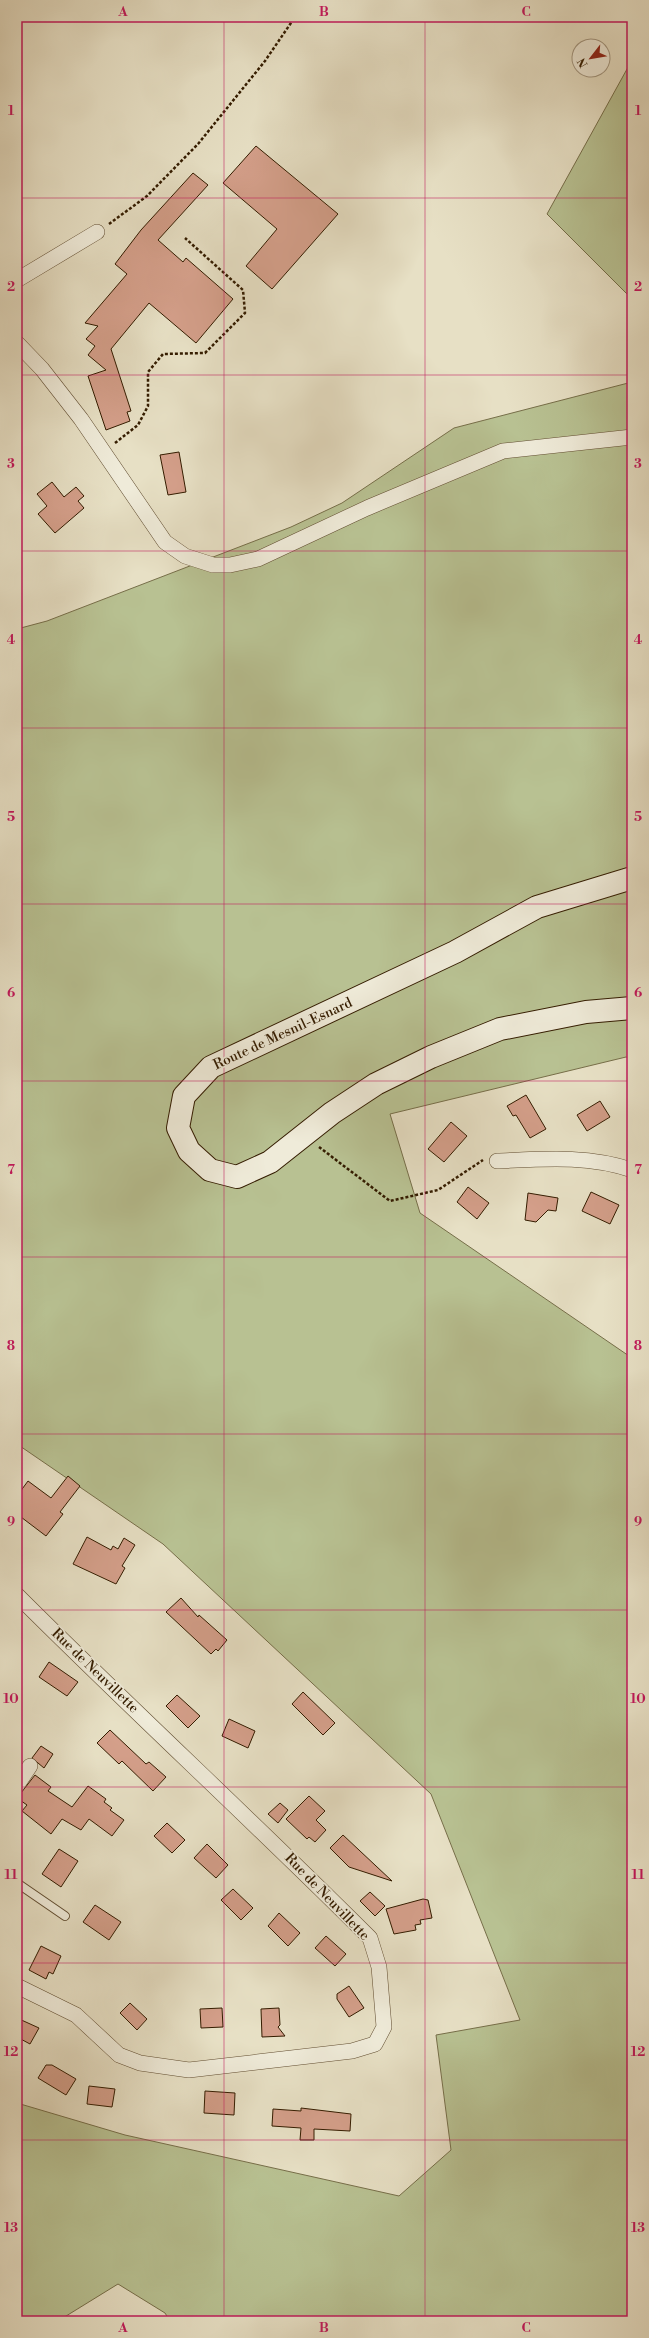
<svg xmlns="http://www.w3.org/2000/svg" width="649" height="2338" font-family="'Libre Bodoni',serif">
  <rect width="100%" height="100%" fill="#e7e0c5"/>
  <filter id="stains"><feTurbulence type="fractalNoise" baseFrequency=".005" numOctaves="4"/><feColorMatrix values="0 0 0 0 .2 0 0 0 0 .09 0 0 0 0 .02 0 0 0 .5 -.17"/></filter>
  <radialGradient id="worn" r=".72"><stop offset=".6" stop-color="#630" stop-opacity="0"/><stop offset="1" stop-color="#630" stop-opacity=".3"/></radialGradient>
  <!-- green -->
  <g fill="#b8c192" stroke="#766e49">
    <polygon points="632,60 632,299 547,214"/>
    <polygon points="632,382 632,1058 626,1057 390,1114 420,1213 632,1358 632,2321 170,2321 165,2313 118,2284 58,2321 17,2321 17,2103 125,2135 399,2196 451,2150 436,2035 520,2020 431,1794 163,1544 17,1444 17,629 47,621 291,527 342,503 454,428"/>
  </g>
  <!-- building -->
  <g fill="#d49f8a" stroke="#341c00">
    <polygon points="256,146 338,214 272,289 246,266 277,229 223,183"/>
    <polygon points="193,173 208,185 158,240 183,262 186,258 233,299 196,343 149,303 111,349 131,411 127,412 130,421 106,430 88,376 106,370 88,355 95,346 86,339 98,326 85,323 127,274 115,264 141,230"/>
    <polygon points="179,452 186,492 168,495 160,455"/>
    <polygon points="52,482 64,497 76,487 84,496 78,501 84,508 55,533 38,514 47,506 37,494"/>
    <polygon points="526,1095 546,1129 530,1138 516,1115 513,1116 507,1106"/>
    <polygon points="600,1101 610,1117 587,1131 577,1115"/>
    <polygon points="451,1122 467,1136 444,1162 428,1149"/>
    <polygon points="468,1187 489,1203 477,1219 457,1202"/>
    <polygon points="591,1192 619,1205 610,1224 582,1211"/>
    <polygon points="528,1193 558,1198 556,1211 548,1210 536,1222 525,1220"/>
    <polygon points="68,1476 80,1486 60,1512 63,1514 46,1536 17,1514 17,1496 28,1481 51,1498"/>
    <polygon points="87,1537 111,1550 113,1546 118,1549 124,1538 135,1545 122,1566 125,1568 116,1584 73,1564"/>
    <polygon points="181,1598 198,1617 199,1615 227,1640 218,1651 216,1649 211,1654 166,1612"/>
    <polygon points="49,1662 78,1682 67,1696 39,1677"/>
    <polygon points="303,1692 335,1723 323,1735 292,1704"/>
    <polygon points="177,1695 200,1716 188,1728 166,1706"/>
    <polygon points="229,1719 255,1731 248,1748 222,1736"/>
    <polygon points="110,1730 146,1764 149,1762 166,1777 153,1791 122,1761 119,1764 97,1743"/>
    <polygon points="41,1746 53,1754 44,1768 32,1758"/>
    <polygon points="35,1775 51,1787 48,1791 72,1807 88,1786 106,1799 104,1802 112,1808 110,1810 124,1820 112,1836 89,1819 81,1830 62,1819 51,1834 22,1811 27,1805 17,1798"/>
    <polygon points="309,1796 325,1811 316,1820 326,1830 315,1842 309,1837 307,1839 286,1819"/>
    <polygon points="280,1803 288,1810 278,1823 268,1814"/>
    <polygon points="167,1823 185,1840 172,1853 154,1836"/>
    <polygon points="343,1835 392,1881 349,1867 330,1848"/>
    <polygon points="207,1844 228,1865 216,1878 194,1858"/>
    <polygon points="59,1849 78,1861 61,1887 42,1874"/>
    <polygon points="233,1889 253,1908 241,1920 221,1900"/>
    <polygon points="370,1892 385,1906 375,1916 360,1901"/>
    <polygon points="423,1899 428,1900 432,1918 420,1920 421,1924 415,1925 416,1930 394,1934 386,1909"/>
    <polygon points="95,1905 121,1922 109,1940 83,1922"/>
    <polygon points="279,1913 300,1933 288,1946 268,1926"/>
    <polygon points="326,1936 346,1954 335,1966 315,1948"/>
    <polygon points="41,1946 61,1956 53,1974 49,1972 46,1979 29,1970"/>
    <polygon points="349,1986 364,2008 349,2017 337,1999 337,1994"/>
    <polygon points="130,2003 147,2019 137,2030 120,2013"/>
    <polygon points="222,2008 223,2027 201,2028 200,2009"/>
    <polygon points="279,2008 280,2025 278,2027 285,2036 262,2037 261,2009"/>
    <polygon points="17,2018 39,2028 30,2044 17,2037"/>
    <polygon points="46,2065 52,2065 76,2079 66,2095 38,2078"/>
    <polygon points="89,2086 115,2089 112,2107 87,2104"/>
    <polygon points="205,2091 235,2093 234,2115 204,2113"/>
    <polygon points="301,2108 351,2114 350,2131 314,2129 314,2140 300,2140 301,2128 272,2126 273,2109 301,2111"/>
  </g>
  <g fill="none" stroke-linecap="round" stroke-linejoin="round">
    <!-- lane casing -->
    <g stroke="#614d31" stroke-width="10">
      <polyline id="lane" points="17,1883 65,1916"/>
    </g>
    <!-- street casing -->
    <g stroke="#614d31" stroke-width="16">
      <g id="street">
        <polyline points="17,280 97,232"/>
        <polyline points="17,343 42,369 81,419 165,542 185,556 213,565 230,565 258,559 367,508 503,451 632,437"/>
        <path d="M 497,1161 C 543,1159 588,1155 632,1170"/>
        <path d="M 17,1595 C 133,1711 254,1822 370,1938 L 379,1967 L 384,2027 L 375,2044 L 352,2051 L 189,2070 L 140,2063 L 119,2055 L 76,2015 L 17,1986"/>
        <polyline points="17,1785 30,1766"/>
      </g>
    </g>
    <!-- secondary casing -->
    <g stroke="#341c00" stroke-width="24">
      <polyline id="secondary" points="632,878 537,907 455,952 211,1067 184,1096 178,1128 189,1151 210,1170 237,1177 270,1162 332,1113 376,1084 431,1057 500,1029 586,1012 632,1008"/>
    </g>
    <!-- path -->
    <g stroke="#341c00" stroke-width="2.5" stroke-dasharray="3 2" stroke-linecap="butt">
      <polyline points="109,224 147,196 198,144 265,61 295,17"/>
      <polyline points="115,443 138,425 148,406 148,372 163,354 205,353 245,313 243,290 185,238"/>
      <polyline points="319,1147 390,1201 438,1190 483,1160"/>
    </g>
    <!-- lane -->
    <use href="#lane" stroke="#efebd9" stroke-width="8"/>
    <!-- street -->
    <use href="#street" stroke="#efebd9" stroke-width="15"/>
    <!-- secondary -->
    <use href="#secondary" stroke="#efebd9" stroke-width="22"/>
  </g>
  <!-- grid -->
  <path fill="none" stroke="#c2185b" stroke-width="1" stroke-opacity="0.55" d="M 224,17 L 224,2321M 425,17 L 425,2321M 17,198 L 632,198M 17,375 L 632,375M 17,551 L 632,551M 17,728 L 632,728M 17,904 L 632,904M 17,1081 L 632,1081M 17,1257 L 632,1257M 17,1434 L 632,1434M 17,1610 L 632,1610M 17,1787 L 632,1787M 17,1963 L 632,1963M 17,2140 L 632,2140"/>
  <g text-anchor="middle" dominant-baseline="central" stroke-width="3.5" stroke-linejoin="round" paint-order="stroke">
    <!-- street labels -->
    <g font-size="14" fill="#341c00" stroke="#efebd9">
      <text transform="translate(283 1034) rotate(-25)">Route de Mesnil-Esnard</text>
      <text transform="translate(95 1671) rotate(44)">Rue de Neuvillette</text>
      <text transform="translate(327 1897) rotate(46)">Rue de Neuvillette</text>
    </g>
  </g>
  <!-- margin -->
  <rect width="649" height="2338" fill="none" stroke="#e7e0c5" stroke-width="44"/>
  <!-- north arrow -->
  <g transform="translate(591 58) rotate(239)"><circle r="19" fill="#efebd9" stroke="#a49882"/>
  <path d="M0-3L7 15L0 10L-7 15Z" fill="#8f2418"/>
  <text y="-6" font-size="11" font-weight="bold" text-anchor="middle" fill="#341c00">N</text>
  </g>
  <rect x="22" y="22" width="605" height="2294" fill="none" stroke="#c2185b" stroke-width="1.5"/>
  <g font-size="13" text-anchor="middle" font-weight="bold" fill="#c2185b">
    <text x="123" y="16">A</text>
    <text x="324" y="16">B</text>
    <text x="526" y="16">C</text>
    <text x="11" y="115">1</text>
    <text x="638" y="115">1</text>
    <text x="11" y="291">2</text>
    <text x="638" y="291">2</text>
    <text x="11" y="468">3</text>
    <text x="638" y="468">3</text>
    <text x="11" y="644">4</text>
    <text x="638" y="644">4</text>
    <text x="11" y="821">5</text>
    <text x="638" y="821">5</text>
    <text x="11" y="997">6</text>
    <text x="638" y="997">6</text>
    <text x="11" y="1174">7</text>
    <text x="638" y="1174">7</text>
    <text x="11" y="1350">8</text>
    <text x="638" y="1350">8</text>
    <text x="11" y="1526">9</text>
    <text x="638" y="1526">9</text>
    <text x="11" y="1703">10</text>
    <text x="638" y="1703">10</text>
    <text x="11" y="1879">11</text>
    <text x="638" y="1879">11</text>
    <text x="11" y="2056">12</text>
    <text x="638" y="2056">12</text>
    <text x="11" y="2232">13</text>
    <text x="638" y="2232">13</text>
    <text x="123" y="2332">A</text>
    <text x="324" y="2332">B</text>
    <text x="526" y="2332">C</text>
  </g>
  <rect width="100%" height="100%" filter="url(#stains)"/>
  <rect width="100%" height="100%" fill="url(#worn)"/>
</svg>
